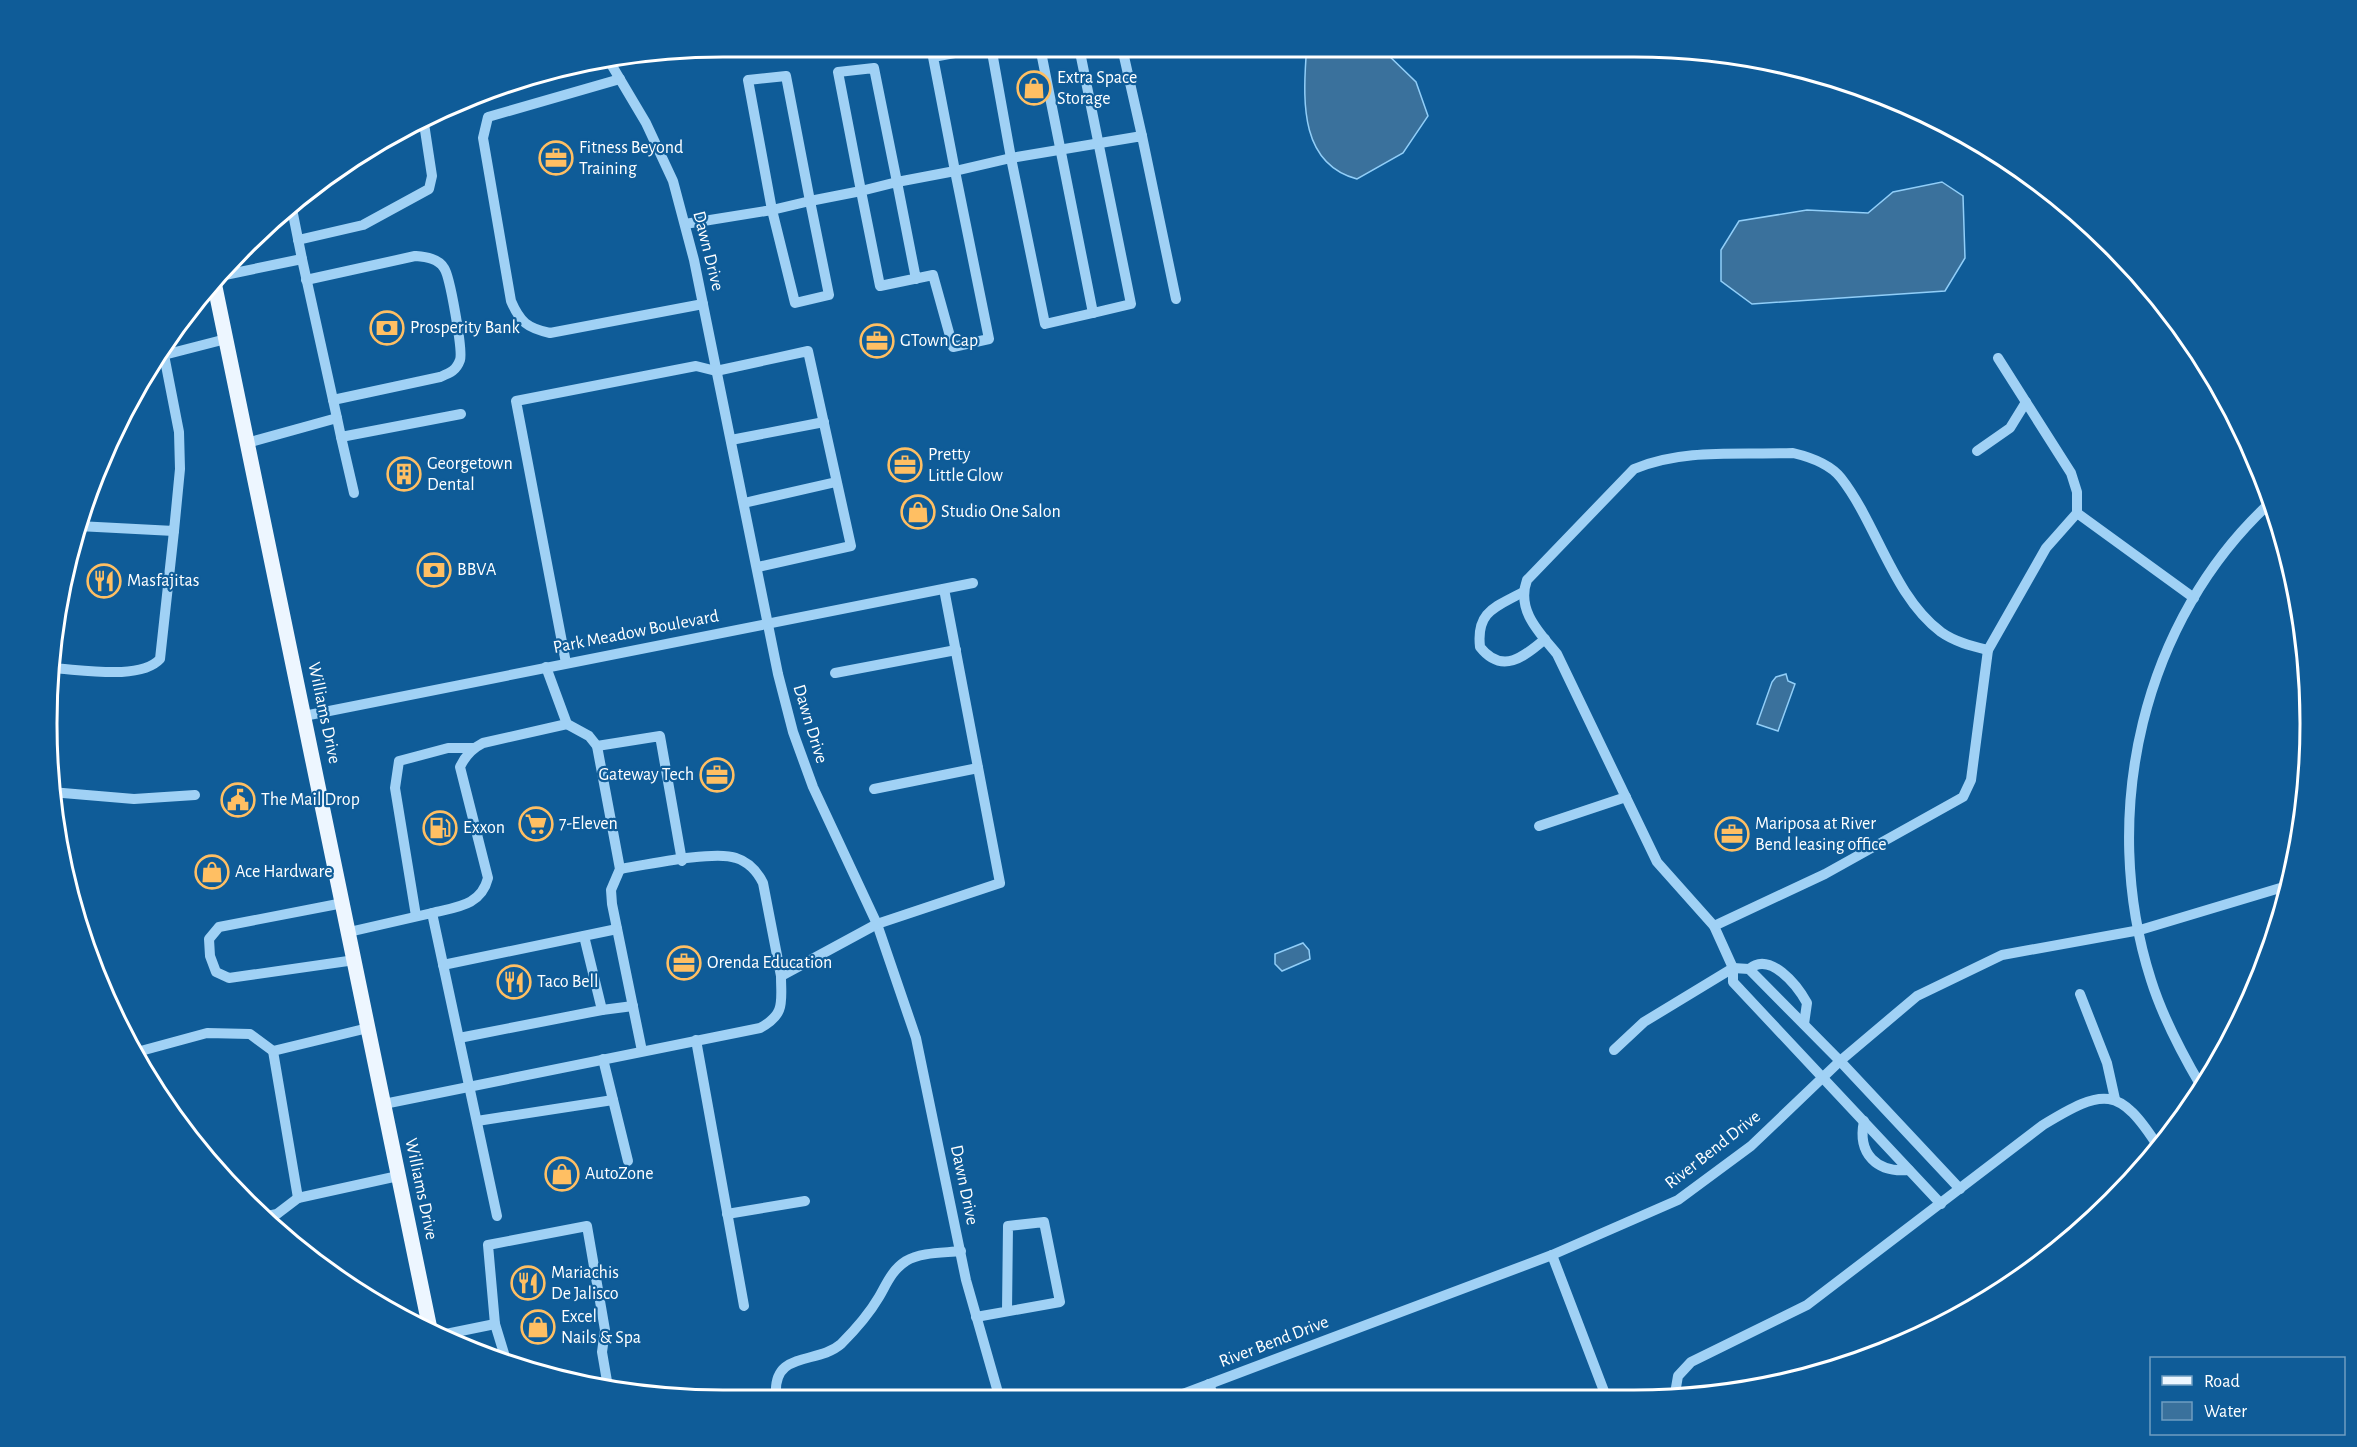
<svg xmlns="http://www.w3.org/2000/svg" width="2357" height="1447" font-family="'Alegreya Sans',sans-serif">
  <rect width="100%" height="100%" fill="#0f5c98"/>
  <!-- water -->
  <g fill="#3a719c" stroke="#91cef8" stroke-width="1.5">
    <path d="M 1313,52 L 1385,52 L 1416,82 L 1428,116 L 1403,153 L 1357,179 C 1301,164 1303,104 1306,57 Z"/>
    <polygon points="1942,182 1963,196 1965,258 1945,291 1752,304 1721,281 1721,250 1739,221 1807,210 1868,213 1893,192"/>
    <polygon points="1786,674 1788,681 1795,684 1778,731 1757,724 1772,682 1776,677"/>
    <polygon points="1303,943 1309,950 1310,959 1282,971 1275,964 1275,954"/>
  </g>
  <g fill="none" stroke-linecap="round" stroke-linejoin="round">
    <!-- minor -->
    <g stroke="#a0d1f5" stroke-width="10">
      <polyline points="992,52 1011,158 1142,136 1176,299"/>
      <polyline points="1041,52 1093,313 1131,304 1080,52"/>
      <polyline points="1123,52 1142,136"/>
      <polyline points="608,59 646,123 673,181 694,260 778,674 793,732 813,787 877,924 916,1038 966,1280 999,1396"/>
      <path d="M 620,79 L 488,117 L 483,138 L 511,301 C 520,322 527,328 550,333 L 703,304"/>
      <polygon points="810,201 829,295 795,303 772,210"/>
      <polyline points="291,204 302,259"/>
      <polyline points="685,224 772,210 748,80 786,76 810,201 861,191 838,72 874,68 897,182 955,171 933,57 960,52"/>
      <polyline points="298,240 363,225 429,189 432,176 423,117"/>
      <polyline points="220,276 302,259 337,418"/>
      <polyline points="916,279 897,182 861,191 880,286 933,275 953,347 989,339 955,171 1011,158 1045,324 1093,313"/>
      <path d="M 306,280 L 415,256 C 425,257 438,258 444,268 C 450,276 463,351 460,360 C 456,371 450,373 440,377 L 333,400"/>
      <polyline points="156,357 226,339"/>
      <polyline points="1998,358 2071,473 2077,492 2077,513 2194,598"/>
      <polyline points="341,437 354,493"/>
      <polyline points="731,440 824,422"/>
      <polyline points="247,443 337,418 341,437 461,414"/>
      <polyline points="1977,451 2010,428 2026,402"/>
      <polyline points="744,503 836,482"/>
      <polyline points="78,526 174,531 180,469 179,432 164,355"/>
      <path d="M 1523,592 C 1496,607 1476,611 1480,647 C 1502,675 1524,657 1545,639"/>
      <polyline points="566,663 516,401 696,366 716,371 808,351 851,546 758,567"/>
      <polyline points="546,667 567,724 589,736 597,746 620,869 611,890 612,904 642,1051"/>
      <path d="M 50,668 C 79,669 140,681 160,659 L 174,531"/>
      <polyline points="835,673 956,650"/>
      <polyline points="304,716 973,583"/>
      <polyline points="597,746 660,736 682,861"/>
      <polyline points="874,789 978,768"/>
      <polyline points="51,792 134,799 195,795"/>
      <polyline points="2300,825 2298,819 2308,761"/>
      <polyline points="1539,826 1626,797"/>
      <path d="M 620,869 C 645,865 715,850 736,858 C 749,862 757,871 763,883 L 781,976"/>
      <polyline points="343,903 219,927 209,939 210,956 216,972 229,978 355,960"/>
      <path d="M 432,913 C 456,907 481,906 488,878 L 460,767 C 465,756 473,748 483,743 L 567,724"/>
      <polyline points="416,916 395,788 399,761 448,748 474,748"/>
      <polyline points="1714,926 1825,874 1963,797 1971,780 1988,650 2046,548 2077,513"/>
      <polyline points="349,932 432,913 497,1216"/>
      <polyline points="443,965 617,929"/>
      <path d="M 1749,969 C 1770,951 1797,985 1807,1003 L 1804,1024"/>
      <polyline points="2080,994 2107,1063 2115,1099"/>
      <polyline points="602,1010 633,1006"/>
      <polyline points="368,1028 273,1051 298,1198 398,1176"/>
      <polyline points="459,1038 602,1010 584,936"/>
      <polyline points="696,1040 744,1306"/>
      <polyline points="1614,1050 1644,1022 1733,968 1749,969 1840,1061 1960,1189"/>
      <polyline points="137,1052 207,1033 250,1034 273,1051"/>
      <polyline points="603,1059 628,1161"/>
      <path d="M 2201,1086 C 2181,1052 2163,1018 2151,980 C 2098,815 2142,619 2272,501"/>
      <path d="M 384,1104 L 760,1028 C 786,1014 781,1002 781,976 L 877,924 L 1000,883 L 944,589"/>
      <polyline points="477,1121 613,1100"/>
      <path d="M 1864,1121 C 1857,1154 1877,1173 1909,1170"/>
      <path d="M 1941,1204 L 1733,982 L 1733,968 L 1714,926 L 1657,862 L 1557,654 C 1539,632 1516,610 1527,580 L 1634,469 C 1682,448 1742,455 1793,453 C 1810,457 1830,464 1841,478 C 1877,524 1893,596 1941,632 C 1955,642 1972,646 1988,650"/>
      <polyline points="727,1214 805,1201"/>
      <polyline points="262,1217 277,1214 298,1198"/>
      <polyline points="1552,1255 1607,1399"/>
      <polyline points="976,1317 1060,1302 1044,1222 1008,1226 1007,1311"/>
      <polyline points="441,1335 495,1324"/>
      <polyline points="506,1360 495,1324 488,1245 587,1226 605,1330 602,1352 608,1387"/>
      <polyline points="1209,1384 1214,1397"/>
      <path d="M 776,1395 C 773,1350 817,1365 841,1344 C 855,1330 869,1314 879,1297 C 887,1283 892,1270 906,1261 C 921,1252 944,1253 961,1251"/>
      <polyline points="1175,1397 1552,1255 1678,1200 1751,1146 1840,1061 1917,996 2002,955 2140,930 2290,885"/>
      <path d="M 1674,1399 L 1678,1376 L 1691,1362 L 1807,1305 L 2043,1125 C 2104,1088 2119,1085 2159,1148"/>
    </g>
    <!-- major -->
    <polyline stroke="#edf6ff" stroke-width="15" points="214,282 430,1329"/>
  </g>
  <!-- icons -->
  <defs>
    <g id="shop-ring" transform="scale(1.725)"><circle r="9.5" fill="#0f5c98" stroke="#ffbf63" stroke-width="1.5"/><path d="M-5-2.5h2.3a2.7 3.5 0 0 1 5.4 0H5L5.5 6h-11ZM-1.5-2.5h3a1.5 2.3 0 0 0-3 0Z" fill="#ffbf63"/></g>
    <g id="office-ring" transform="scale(1.725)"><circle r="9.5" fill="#0f5c98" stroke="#ffbf63" stroke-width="1.5"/><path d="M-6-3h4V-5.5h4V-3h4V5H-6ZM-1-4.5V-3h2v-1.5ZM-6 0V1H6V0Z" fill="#ffbf63"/></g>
    <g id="bank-ring" transform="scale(1.725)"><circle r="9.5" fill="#0f5c98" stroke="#ffbf63" stroke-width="1.5"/><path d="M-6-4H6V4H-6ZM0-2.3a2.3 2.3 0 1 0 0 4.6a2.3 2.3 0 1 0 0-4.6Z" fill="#ffbf63"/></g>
    <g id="building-ring" transform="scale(1.725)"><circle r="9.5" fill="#0f5c98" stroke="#ffbf63" stroke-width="1.5"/><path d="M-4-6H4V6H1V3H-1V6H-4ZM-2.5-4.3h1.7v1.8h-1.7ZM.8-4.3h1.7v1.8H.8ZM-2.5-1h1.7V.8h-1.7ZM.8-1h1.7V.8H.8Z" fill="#ffbf63"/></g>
    <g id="restaurant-ring" transform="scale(1.725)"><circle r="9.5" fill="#0f5c98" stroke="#ffbf63" stroke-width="1.5"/><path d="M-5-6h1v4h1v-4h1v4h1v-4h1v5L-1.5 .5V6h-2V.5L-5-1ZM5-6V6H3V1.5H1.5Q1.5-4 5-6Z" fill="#ffbf63"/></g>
    <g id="civic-ring" transform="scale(1.725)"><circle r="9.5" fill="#0f5c98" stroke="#ffbf63" stroke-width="1.5"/><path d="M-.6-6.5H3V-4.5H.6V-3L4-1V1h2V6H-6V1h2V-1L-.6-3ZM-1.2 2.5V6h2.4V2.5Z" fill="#ffbf63"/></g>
    <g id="supermarket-ring" transform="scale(1.725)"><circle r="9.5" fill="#0f5c98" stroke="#ffbf63" stroke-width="1.5"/><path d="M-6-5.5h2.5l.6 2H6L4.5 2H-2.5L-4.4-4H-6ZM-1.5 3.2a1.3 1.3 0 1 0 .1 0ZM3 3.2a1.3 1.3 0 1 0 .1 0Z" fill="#ffbf63"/></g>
    <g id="fuel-ring" transform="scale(1.725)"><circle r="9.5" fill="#0f5c98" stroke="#ffbf63" stroke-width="1.5"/><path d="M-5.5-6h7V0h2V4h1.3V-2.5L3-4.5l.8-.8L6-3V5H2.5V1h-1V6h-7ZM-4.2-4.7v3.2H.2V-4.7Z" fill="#ffbf63"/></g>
  </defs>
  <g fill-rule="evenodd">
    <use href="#shop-ring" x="1034" y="88"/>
    <use href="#office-ring" x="556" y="158"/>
    <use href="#bank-ring" x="387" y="328"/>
    <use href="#office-ring" x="877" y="341"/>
    <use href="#office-ring" x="905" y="465"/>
    <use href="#building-ring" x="404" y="474"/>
    <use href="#shop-ring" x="918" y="512"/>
    <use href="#bank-ring" x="434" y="570"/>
    <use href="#restaurant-ring" x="104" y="581"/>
    <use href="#office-ring" x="717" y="775"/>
    <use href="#civic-ring" x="238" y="800"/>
    <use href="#supermarket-ring" x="536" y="824"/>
    <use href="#fuel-ring" x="440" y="828"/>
    <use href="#office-ring" x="1732" y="834"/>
    <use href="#shop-ring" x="212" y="872"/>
    <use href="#office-ring" x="684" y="963"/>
    <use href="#restaurant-ring" x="514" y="982"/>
    <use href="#shop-ring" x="562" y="1174"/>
    <use href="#restaurant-ring" x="528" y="1283"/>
    <use href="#shop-ring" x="538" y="1327"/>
  </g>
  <g text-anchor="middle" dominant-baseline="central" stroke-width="4.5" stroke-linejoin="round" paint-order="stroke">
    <!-- poi labels -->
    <g font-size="18" fill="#fff" stroke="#0f5c98" text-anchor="start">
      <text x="1057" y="78">Extra Space<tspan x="1057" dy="21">Storage</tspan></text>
      <text x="579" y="148">Fitness Beyond<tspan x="579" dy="21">Training</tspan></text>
      <text x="410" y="328">Prosperity Bank</text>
      <text x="900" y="341">GTown Cap</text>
      <text x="928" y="455">Pretty<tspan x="928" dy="21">Little Glow</tspan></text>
      <text x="427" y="464">Georgetown<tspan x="427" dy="21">Dental</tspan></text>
      <text x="941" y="512">Studio One Salon</text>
      <text x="457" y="570">BBVA</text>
      <text x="127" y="581">Masfajitas</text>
      <text x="694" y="775" text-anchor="end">Gateway Tech</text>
      <text x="261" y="800">The Mail Drop</text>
      <text x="559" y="824">7-Eleven</text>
      <text x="1755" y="824">Mariposa at River<tspan x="1755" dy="21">Bend leasing office</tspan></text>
      <text x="463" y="828">Exxon</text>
      <text x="235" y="872">Ace Hardware</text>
      <text x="707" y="963">Orenda Education</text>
      <text x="537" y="982">Taco Bell</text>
      <text x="585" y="1174">AutoZone</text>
      <text x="551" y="1273">Mariachis<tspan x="551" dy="21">De Jalisco</tspan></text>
      <text x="561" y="1317">Excel<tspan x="561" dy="21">Nails &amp; Spa</tspan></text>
    </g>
    <!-- street labels -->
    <g font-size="18" fill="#fff" stroke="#0f5c98">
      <text transform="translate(708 251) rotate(76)">Dawn Drive</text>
      <text transform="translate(636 632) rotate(-11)">Park Meadow Boulevard</text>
      <text transform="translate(324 713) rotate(78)">Williams Drive</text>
      <text transform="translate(810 724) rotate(73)">Dawn Drive</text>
      <text transform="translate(1713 1150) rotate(-38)">River Bend Drive</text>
      <text transform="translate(964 1185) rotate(78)">Dawn Drive</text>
      <text transform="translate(421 1189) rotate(78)">Williams Drive</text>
      <text transform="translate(1274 1342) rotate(-21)">River Bend Drive</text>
    </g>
  </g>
  <!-- crop -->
  <path d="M0 0H2357V1447H0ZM723 57H1634A666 666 0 0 1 2300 723V724A666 666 0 0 1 1634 1390H723A666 666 0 0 1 57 724V723A666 666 0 0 1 723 57Z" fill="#0f5c98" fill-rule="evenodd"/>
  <path fill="none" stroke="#fff" stroke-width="3" d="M723 57H1634A666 666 0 0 1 2300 723V724A666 666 0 0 1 1634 1390H723A666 666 0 0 1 57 724V723A666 666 0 0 1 723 57Z"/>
  <!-- legend -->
  <rect x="2150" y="1357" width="195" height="78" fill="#0f5c98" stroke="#6f9dc1" stroke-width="1.5"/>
  <rect x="2162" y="1376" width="30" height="9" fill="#edf6ff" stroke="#6f9dc1" stroke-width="1.5"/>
  <text x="2204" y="1387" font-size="18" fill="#ffffff">Road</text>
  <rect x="2162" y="1402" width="30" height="18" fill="#3a719c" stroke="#6f9dc1" stroke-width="1.5"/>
  <text x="2204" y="1417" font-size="18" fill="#ffffff">Water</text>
</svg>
